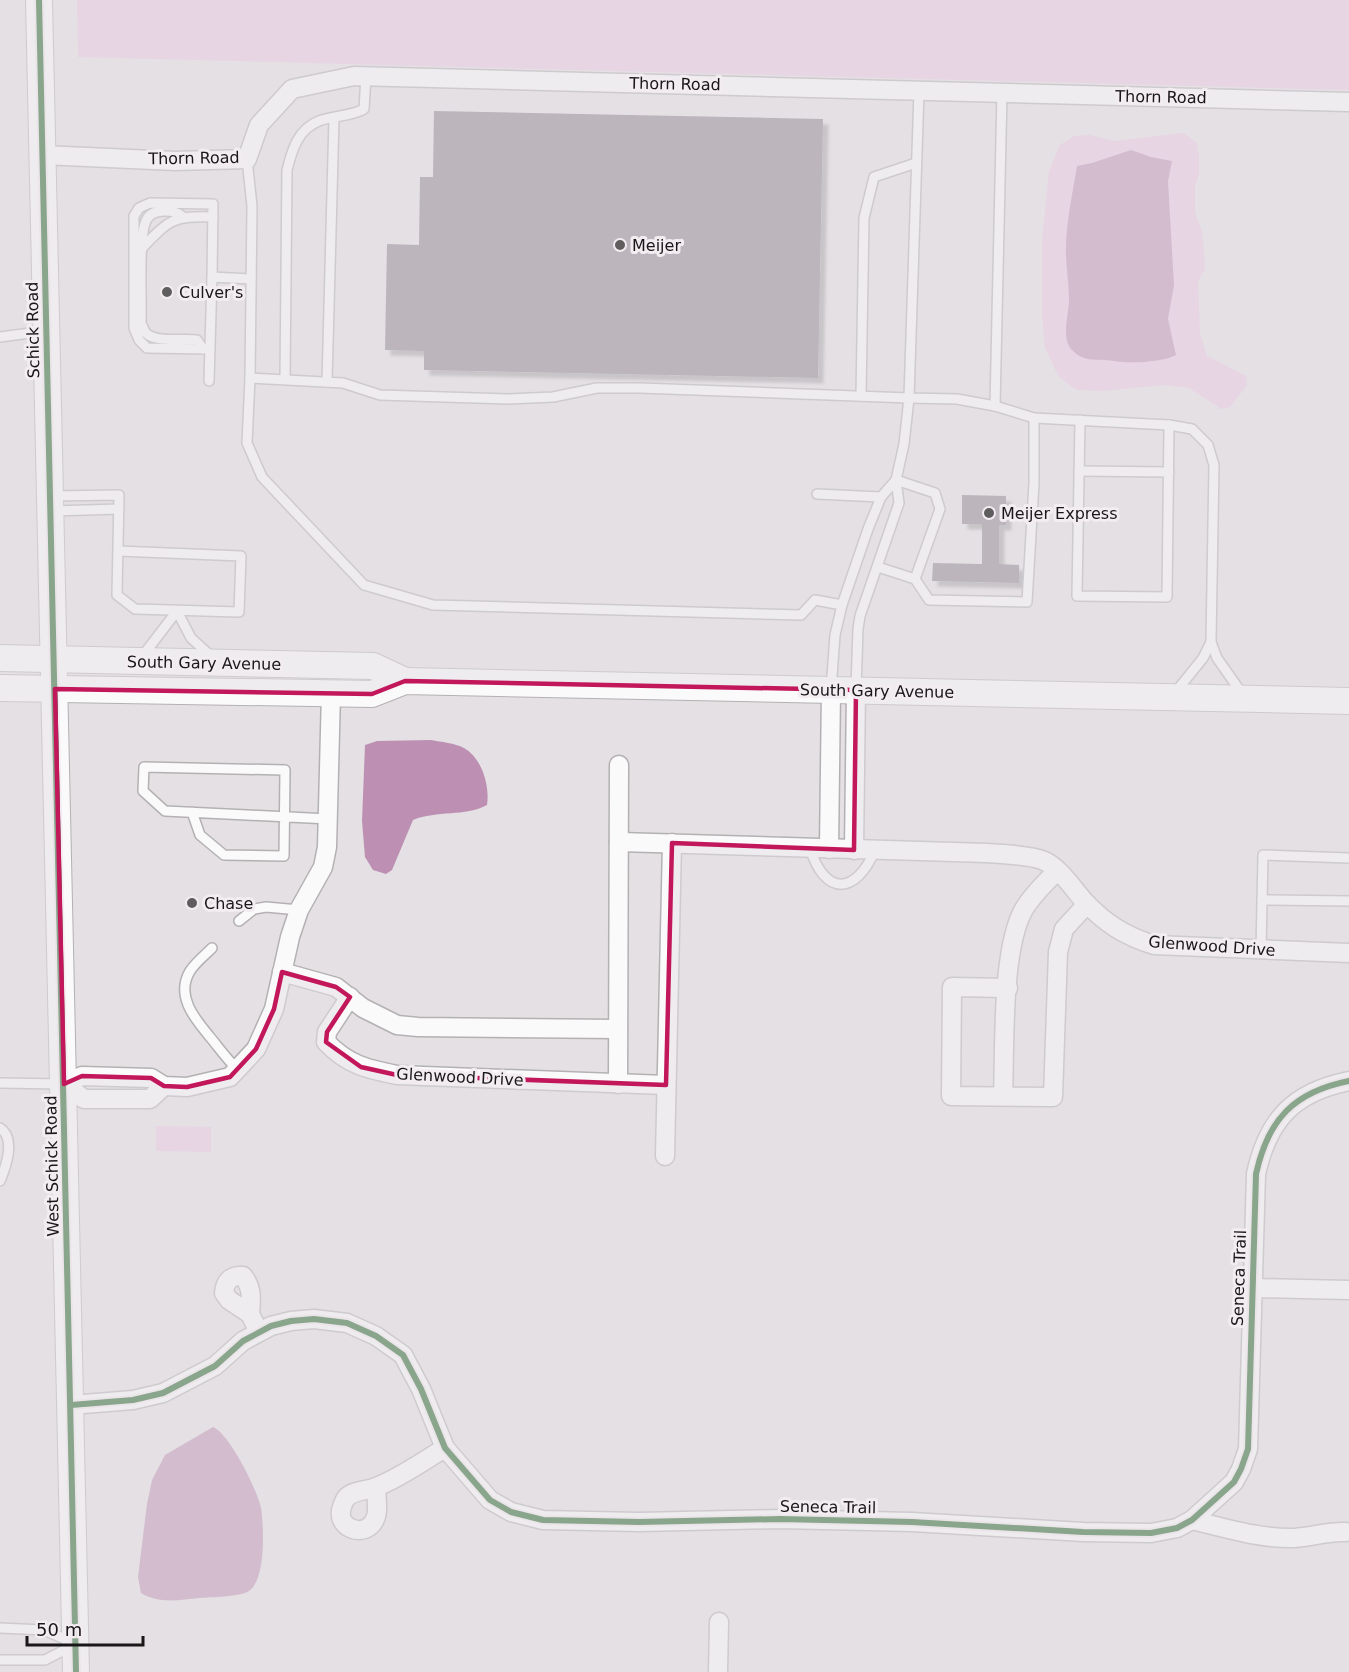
<svg xmlns="http://www.w3.org/2000/svg" width="1349" height="1672" font-family="'DejaVu Sans',sans-serif">
  <defs>
    <filter id="shadow"><feDropShadow dx="5.5" dy="5.5" stdDeviation="1.5" flood-color="#0004"/></filter>
  </defs>
  <rect width="100%" height="100%" fill="#e4e0e3"/>
  <!-- green -->
  <g fill="#ecc7e5">
    <polygon points="77,0 1349,0 1349,90 78,57"/>
    <polygon points="1183,133 1197,143 1199,157 1199,173 1195,186 1195,212 1202,232 1204,252 1205,269 1198,281 1200,333 1207,356 1246,376 1247,385 1230,407 1221,409 1189,388 1164,385 1103,391 1077,390 1059,377 1045,348 1042,315 1042,240 1049,171 1060,145 1074,136 1090,135 1114,141"/>
    <polygon points="156,1126 211,1127 211,1152 156,1151"/>
  </g>
  <!-- water -->
  <g fill="#bd90b3">
    <path d="M 1131,150 L 1151,157 L 1172,161 L 1168,181 L 1174,285 L 1168,319 L 1176,355 C 1164,362 1129,364 1114,361 C 1096,358 1085,364 1071,349 C 1061,337 1069,314 1069,299 C 1069,281 1065,262 1066,244 C 1067,218 1073,191 1077,166 L 1092,163 Z"/>
    <path d="M 431,740 C 441,742 455,743 464,748 C 482,758 490,786 487,805 C 465,817 437,810 413,820 L 392,870 L 386,874 L 373,870 L 365,857 L 362,821 L 365,745 L 377,741 Z"/>
    <path d="M 213,1427 C 229,1433 258,1491 261,1508 C 264,1528 266,1579 249,1591 C 240,1597 211,1597 199,1598 C 180,1600 158,1604 141,1593 L 138,1577 L 147,1504 L 152,1480 L 165,1455 Z"/>
  </g>
  <!-- building -->
  <g fill="#8e818c" filter="url(#shadow)">
    <polygon points="434,111 823,119 818,378 424,370 424,351 385,350 387,244 419,245 420,177 433,177"/>
    <polygon points="962,495 1006,496 1006,525 999,525 999,564 1019,565 1019,583 932,581 933,563 982,564 982,524 962,524"/>
  </g>
  <g fill="none" stroke-linecap="round" stroke-linejoin="round">
    <!-- lane casing -->
    <g stroke="#b4b1b3" stroke-width="12">
      <g id="lane">
        <polyline points="247,159 252,206 250,378 247,443 262,477 364,585 433,605 801,615 815,600 842,605"/>
        <path d="M 182,216 C 177,212 172,211 165,211 C 157,211 149,213 146,221 C 138,237 142,302 141,324 C 142,324 145,333 146,333 C 155,343 184,338 197,340 L 203,349"/>
        <path d="M 142,248 C 170,219 173,216 213,217"/>
        <polyline points="0,337 45,331"/>
        <polyline points="210,349 147,348 139,340 134,328 134,216 139,208 150,203 213,204 212,277"/>
        <polyline points="250,378 343,383 380,395 508,399 553,397 597,388 640,388 909,398 904,444 896,480 899,503 860,616 858,629 856,688"/>
        <path d="M 285,379 L 287,170 C 292,150 298,129 319,121 C 334,115 350,117 364,109 L 366,76"/>
        <polyline points="209,381 212,277 251,279"/>
        <polyline points="327,382 334,118"/>
        <polyline points="861,396 864,218 874,177 916,163"/>
        <polyline points="995,406 1002,93"/>
        <polyline points="1034,418 1169,425 1192,429 1208,445 1214,465 1211,642 1217,658 1243,695"/>
        <polyline points="1080,420 1077,596 1167,597 1169,425"/>
        <polyline points="1079,471 1169,472"/>
        <polyline points="896,480 935,493 940,509 915,579"/>
        <polyline points="817,494 881,497"/>
        <polyline points="51,496 119,495 117,595 135,609 239,612 241,556 118,551"/>
        <polyline points="52,511 119,509"/>
        <polyline points="878,567 915,579 929,600 1027,602 1034,483 1034,418 995,406 957,399 909,398 919,91"/>
        <polyline points="141,658 177,611 191,638 212,657"/>
        <polyline points="831,690 835,635 842,605 868,529 881,497 896,480"/>
        <polyline points="1174,694 1203,658 1211,642"/>
        <path d="M 192,812 L 200,835 L 224,855 L 284,856 L 285,770 L 144,767 L 143,791 L 165,811 C 220,814 274,816 329,819"/>
        <path d="M 810,848 C 825,897 856,895 875,850"/>
        <polyline points="1262,900 1349,901"/>
        <polyline points="239,921 254,909 266,907 299,910"/>
        <path d="M 212,948 C 205,955 195,963 190,971 C 175,996 195,1019 210,1037 C 219,1048 227,1059 237,1069"/>
        <polyline points="1261,950 1263,855 1349,858"/>
        <polyline points="0,1083 61,1084"/>
        <path d="M 0,1128 C 16,1138 6,1167 0,1181"/>
        <polyline points="0,1628 44,1630 74,1643"/>
        <polyline points="0,1660 45,1660 74,1645"/>
      </g>
    </g>
    <!-- street casing -->
    <g stroke="#b4b1b3" stroke-width="21">
      <g id="street">
        <polyline points="43,155 175,161 247,159 259,125 292,89 354,76 1349,102"/>
        <path d="M 619,842 L 987,853 C 1001,854 1030,855 1042,860 C 1059,866 1073,889 1085,902 C 1106,924 1125,936 1154,945 L 1349,953"/>
        <polyline points="829,849 831,690"/>
        <polyline points="854,850 856,690"/>
        <polyline points="282,972 336,987 363,1008 397,1025 418,1027 618,1029"/>
        <polyline points="1008,988 952,987 951,1096 1053,1097 1058,952 1064,929 1087,904"/>
        <path d="M 350,997 L 327,1032 L 326,1042 C 348,1065 367,1069 397,1075 L 666,1085"/>
        <polyline points="618,1084 619,765"/>
        <polyline points="164,1086 150,1099 84,1099 64,1084 82,1076 151,1078 164,1086 187,1087 230,1077 256,1049 274,1009 290,937 299,910 323,867 327,847 331,693"/>
        <path d="M 1003,1096 C 1005,1048 1001,949 1024,909 C 1033,894 1045,883 1057,871"/>
        <polyline points="665,1156 672,843"/>
        <polyline points="1253,1288 1349,1290"/>
        <path d="M 250,1314 C 251,1300 253,1288 243,1276 C 231,1275 225,1281 224,1293 L 229,1300 L 250,1314 L 259,1332"/>
        <path d="M 71,1405 L 133,1400 L 163,1393 L 215,1366 L 243,1341 L 271,1326 L 291,1321 L 314,1319 L 347,1323 L 376,1336 L 403,1355 L 421,1389 L 445,1448 L 490,1500 L 511,1512 L 543,1520 L 639,1522 L 780,1519 L 912,1522 L 1083,1532 L 1151,1533 L 1177,1528 L 1192,1520 L 1234,1482 L 1241,1469 L 1248,1449 L 1256,1174 C 1268,1119 1294,1092 1349,1081"/>
        <path d="M 376,1487 C 376,1496 379,1511 375,1519 C 366,1540 334,1528 342,1507 C 342,1506 345,1499 346,1498 C 353,1490 367,1491 376,1487 C 400,1478 423,1461 445,1448"/>
        <path d="M 1192,1520 C 1225,1528 1260,1539 1294,1538 C 1313,1537 1327,1531 1346,1532"/>
        <polyline points="718,1672 719,1622"/>
      </g>
    </g>
    <!-- secondary casing -->
    <g stroke="#b4b1b3" stroke-width="28">
      <g id="secondary">
        <polyline points="39,0 76,1672"/>
        <polyline points="0,658 373,666 405,681"/>
        <polyline points="0,688 372,694 405,681 1349,701"/>
      </g>
    </g>
    <!-- lane -->
    <use href="#lane" stroke="#fbfafb" stroke-width="9"/>
    <!-- street -->
    <use href="#street" stroke="#fbfafb" stroke-width="18"/>
    <!-- secondary -->
    <use href="#secondary" stroke="#fbfafb" stroke-width="26"/>
    <!-- cycleway casing -->
    <g stroke="#f3ecf1" stroke-width="10">
      <g id="cycleway">
        <polyline points="39,0 76,1672"/>
        <path d="M 71,1405 L 133,1400 L 163,1393 L 215,1366 L 243,1341 L 271,1326 L 291,1321 L 314,1319 L 347,1323 L 376,1336 L 403,1355 L 421,1389 L 445,1448 L 490,1500 L 511,1512 L 543,1520 L 639,1522 L 780,1519 L 912,1522 L 1083,1532 L 1151,1533 L 1177,1528 L 1192,1520 L 1234,1482 L 1241,1469 L 1248,1449 L 1256,1174 C 1268,1119 1294,1092 1349,1081"/>
      </g>
    </g>
    <!-- cycleway -->
    <use href="#cycleway" stroke="#1b5e20" stroke-width="6"/>
  </g>
  <!-- marked area -->
  <path d="M0 0H1349V1672H0ZM 405,681 L 856,690 L 854,850 L 672,843 L 666,1085 L 397,1075 L 361,1067 L 326,1042 L 327,1032 L 350,997 L 336,987 L 282,972 L 274,1009 L 256,1049 L 230,1077 L 187,1087 L 164,1086 L 151,1078 L 82,1076 L 64,1084 L 55,689 L 372,694 Z" fill="#e4e0e3" fill-opacity=".55" fill-rule="evenodd"/>
  <path fill="none" stroke="#c2185b" stroke-width="4.5" stroke-linejoin="round" d="M 405,681 L 856,690 L 854,850 L 672,843 L 666,1085 L 397,1075 L 361,1067 L 326,1042 L 327,1032 L 350,997 L 336,987 L 282,972 L 274,1009 L 256,1049 L 230,1077 L 187,1087 L 164,1086 L 151,1078 L 82,1076 L 64,1084 L 55,689 L 372,694 Z"/>
  <!-- markers -->
  <g fill="#605d5f" stroke="#f3ecf1" stroke-width="2">
    <circle cx="620" cy="245" r="6"/>
    <circle cx="167" cy="292" r="6"/>
    <circle cx="989" cy="513" r="6"/>
    <circle cx="192" cy="903" r="6"/>
  </g>
  <g text-anchor="middle" dominant-baseline="central" stroke-width="6" stroke-linejoin="round" paint-order="stroke">
    <!-- street labels -->
    <g font-size="16" fill="#191718" stroke="#f3ecf1">
      <text transform="translate(675 84) rotate(1)">Thorn Road</text>
      <text transform="translate(1161 97) rotate(1)">Thorn Road</text>
      <text transform="translate(194 158) rotate(-1)">Thorn Road</text>
      <text transform="translate(33 330) rotate(-91)">Schick Road</text>
      <text transform="translate(204 663) rotate(1)">South Gary Avenue</text>
      <text transform="translate(877 691) rotate(1)">South Gary Avenue</text>
      <text transform="translate(1212 946) rotate(4)">Glenwood Drive</text>
      <text transform="translate(460 1077) rotate(3)">Glenwood Drive</text>
      <text transform="translate(52 1166) rotate(-91)">West Schick Road</text>
      <text transform="translate(1239 1278) rotate(-88)">Seneca Trail</text>
      <text transform="translate(828 1507) rotate(1)">Seneca Trail</text>
    </g>
    <!-- poi labels -->
    <g font-size="16" fill="#191718" stroke="#f3ecf1" text-anchor="start">
      <text x="632" y="245">Meijer</text>
      <text x="179" y="292">Culver's</text>
      <text x="1001" y="513">Meijer Express</text>
      <text x="204" y="903">Chase</text>
    </g>
  </g>
  <!-- scale -->
  <path d="M27 1636v9h116v-9" fill="none" stroke="#191718" stroke-width="3"/>
  <text x="36" y="1636" font-size="18" fill="#191718" stroke="#f3ecf1" stroke-width="4.5" paint-order="stroke">50 m</text>
</svg>
